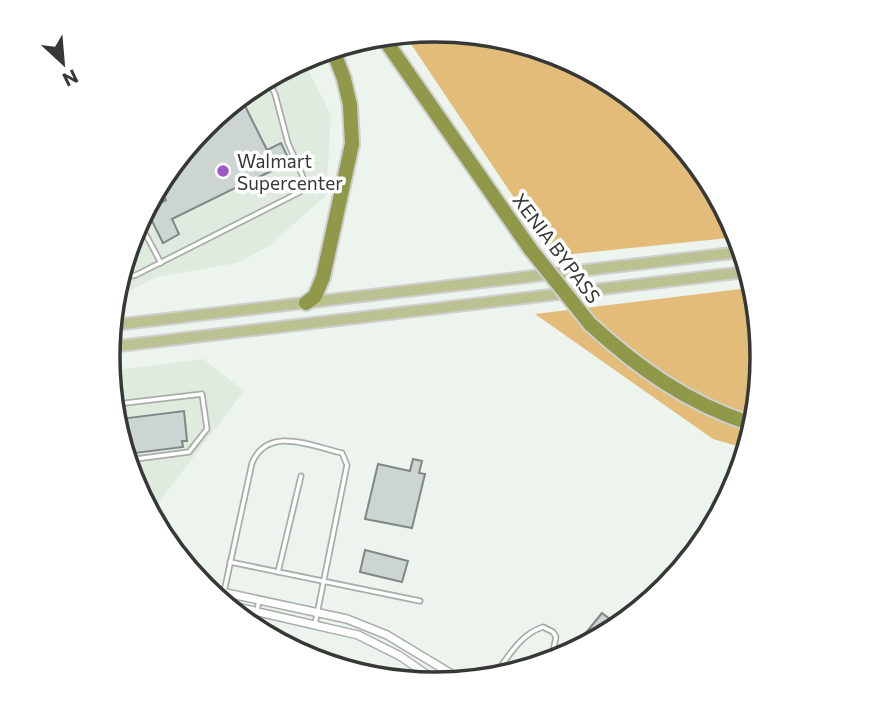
<svg xmlns="http://www.w3.org/2000/svg" width="870" height="714" font-family="Commissioner,sans-serif">
  <rect width="100%" height="100%" fill="#edf3ed"/>
  <!-- built -->
  <g fill="#dfebdf">
    <polygon points="303,60 331,115 326,195 269,246 237,263 156,277 120,296 133,231 204,125"/>
    <polygon points="203,359 244,391 152,511 133,482 111,371"/>
  </g>
  <!-- green -->
  <g fill="#e2bc78">
    <polygon points="438,30 561,55 667,126 737,232 738,237 553,256 411,44"/>
    <polygon points="749,288 762,357 744,448 713,439 535,314"/>
  </g>
  <!-- building -->
  <g fill="#cdd5d3" stroke="#808786" stroke-width="2">
    <polygon points="242,100 267,150 281,143 290,162 255,179 258,185 244,192 241,185 172,219 179,234 163,243 147,211 166,200 161,190 204,125"/>
    <polygon points="184,411 187,441 182,441 183,447 127,454 120,419"/>
    <polygon points="413,459 422,461 419,473 425,474 412,528 365,519 378,464 410,471"/>
    <polygon points="365,550 408,561 402,582 360,572"/>
    <polygon points="682,551 688,556 666,589 640,606"/>
    <polygon points="602,613 615,623 584,643 580,640"/>
  </g>
  <g fill="none" stroke-linecap="round" stroke-linejoin="round">
    <!-- lane casing -->
    <g stroke="#a9aea9" stroke-width="7">
      <g id="lane">
        <polyline points="139,222 161,263"/>
        <polyline points="123,278 136,275 300,192 304,186 303,177 288,143 275,94 269,82"/>
        <polyline points="117,404 202,394 207,429 189,452 128,460"/>
        <polyline points="230,562 420,601"/>
        <polyline points="278,572 301,476"/>
        <path d="M 222,601 L 252,463 C 268,425 311,446 342,453 L 347,465 L 315,624"/>
        <polyline points="254,622 259,601"/>
        <polyline points="280,640 284,640 286,643"/>
        <path d="M 497,672 C 510,654 521,634 543,627 L 553,632 L 556,637 L 551,661"/>
      </g>
    </g>
    <!-- street casing -->
    <g stroke="#a9aea9" stroke-width="10">
      <g id="street">
        <polyline points="203,588 347,619 387,635 460,679"/>
        <polyline points="228,605 358,635 400,656 439,683"/>
      </g>
    </g>
    <!-- primary casing -->
    <g stroke="#cfcfcf" stroke-width="14">
      <g id="primary">
        <polyline points="114,325 741,252"/>
        <polyline points="110,347 745,272"/>
      </g>
    </g>
    <!-- highway casing -->
    <g stroke="#cfcfcf" stroke-width="18">
      <g id="highway">
        <polyline points="385,40 531,250"/>
        <polyline points="306,303 315,296 323,277 352,144 350,105 344,79 333,50"/>
        <path d="M 590,324 C 637,367 687,403 749,423"/>
      </g>
    </g>
    <!-- lane -->
    <use href="#lane" stroke="#fff" stroke-width="3.5"/>
    <!-- street -->
    <use href="#street" stroke="#fff" stroke-width="7"/>
    <!-- primary -->
    <use href="#primary" stroke="#bcc192" stroke-width="10"/>
    <!-- highway -->
    <use href="#highway" stroke="#90984a" stroke-width="14"/>
    <!-- highway-bridge casing -->
    <g stroke="#cfcfcf" stroke-width="18" stroke-linecap="butt">
      <polyline id="highway-bridge" points="531,250 590,324"/>
    </g>
    <!-- highway-bridge -->
    <use href="#highway-bridge" stroke="#90984a" stroke-width="14"/>
  </g>
  <!-- markers -->
  <circle fill="#9f56c9" stroke="#fff" stroke-width="2.5" cx="223" cy="171" r="7"/>
  <g text-anchor="middle" dominant-baseline="central" stroke-width="7" stroke-linejoin="round" paint-order="stroke">
    <!-- poi labels -->
    <g font-size="19" fill="#363836" stroke="#fff" text-anchor="start">
      <text x="237" y="160">Walmart<tspan x="237" dy="22">Supercenter</tspan></text>
    </g>
    <!-- street labels -->
    <g font-size="19" fill="#363836" stroke="#fff">
      <text transform="translate(557 248) rotate(53)">XENIA BYPASS</text>
    </g>
  </g>
  <!-- crop -->
  <path d="M0 0H870V714H0ZM120 357a315 315 0 1 1 630 0a315 315 0 1 1-630 0Z" fill="#fff" fill-rule="evenodd"/>
  <path fill="none" stroke="#363836" stroke-width="3.5" d="M120 357a315 315 0 1 1 630 0a315 315 0 1 1-630 0Z"/>
  <!-- north arrow -->
  <g transform="translate(63 63) rotate(154)" stroke="#ffffff" stroke-width="5" paint-order="stroke">
  <path d="M0-5L12 26L0 18L-12 26Z" fill="#363836"/>
  <text y="-10" font-size="19" font-weight="bold" text-anchor="middle" fill="#363836">N</text>
  </g>
</svg>
